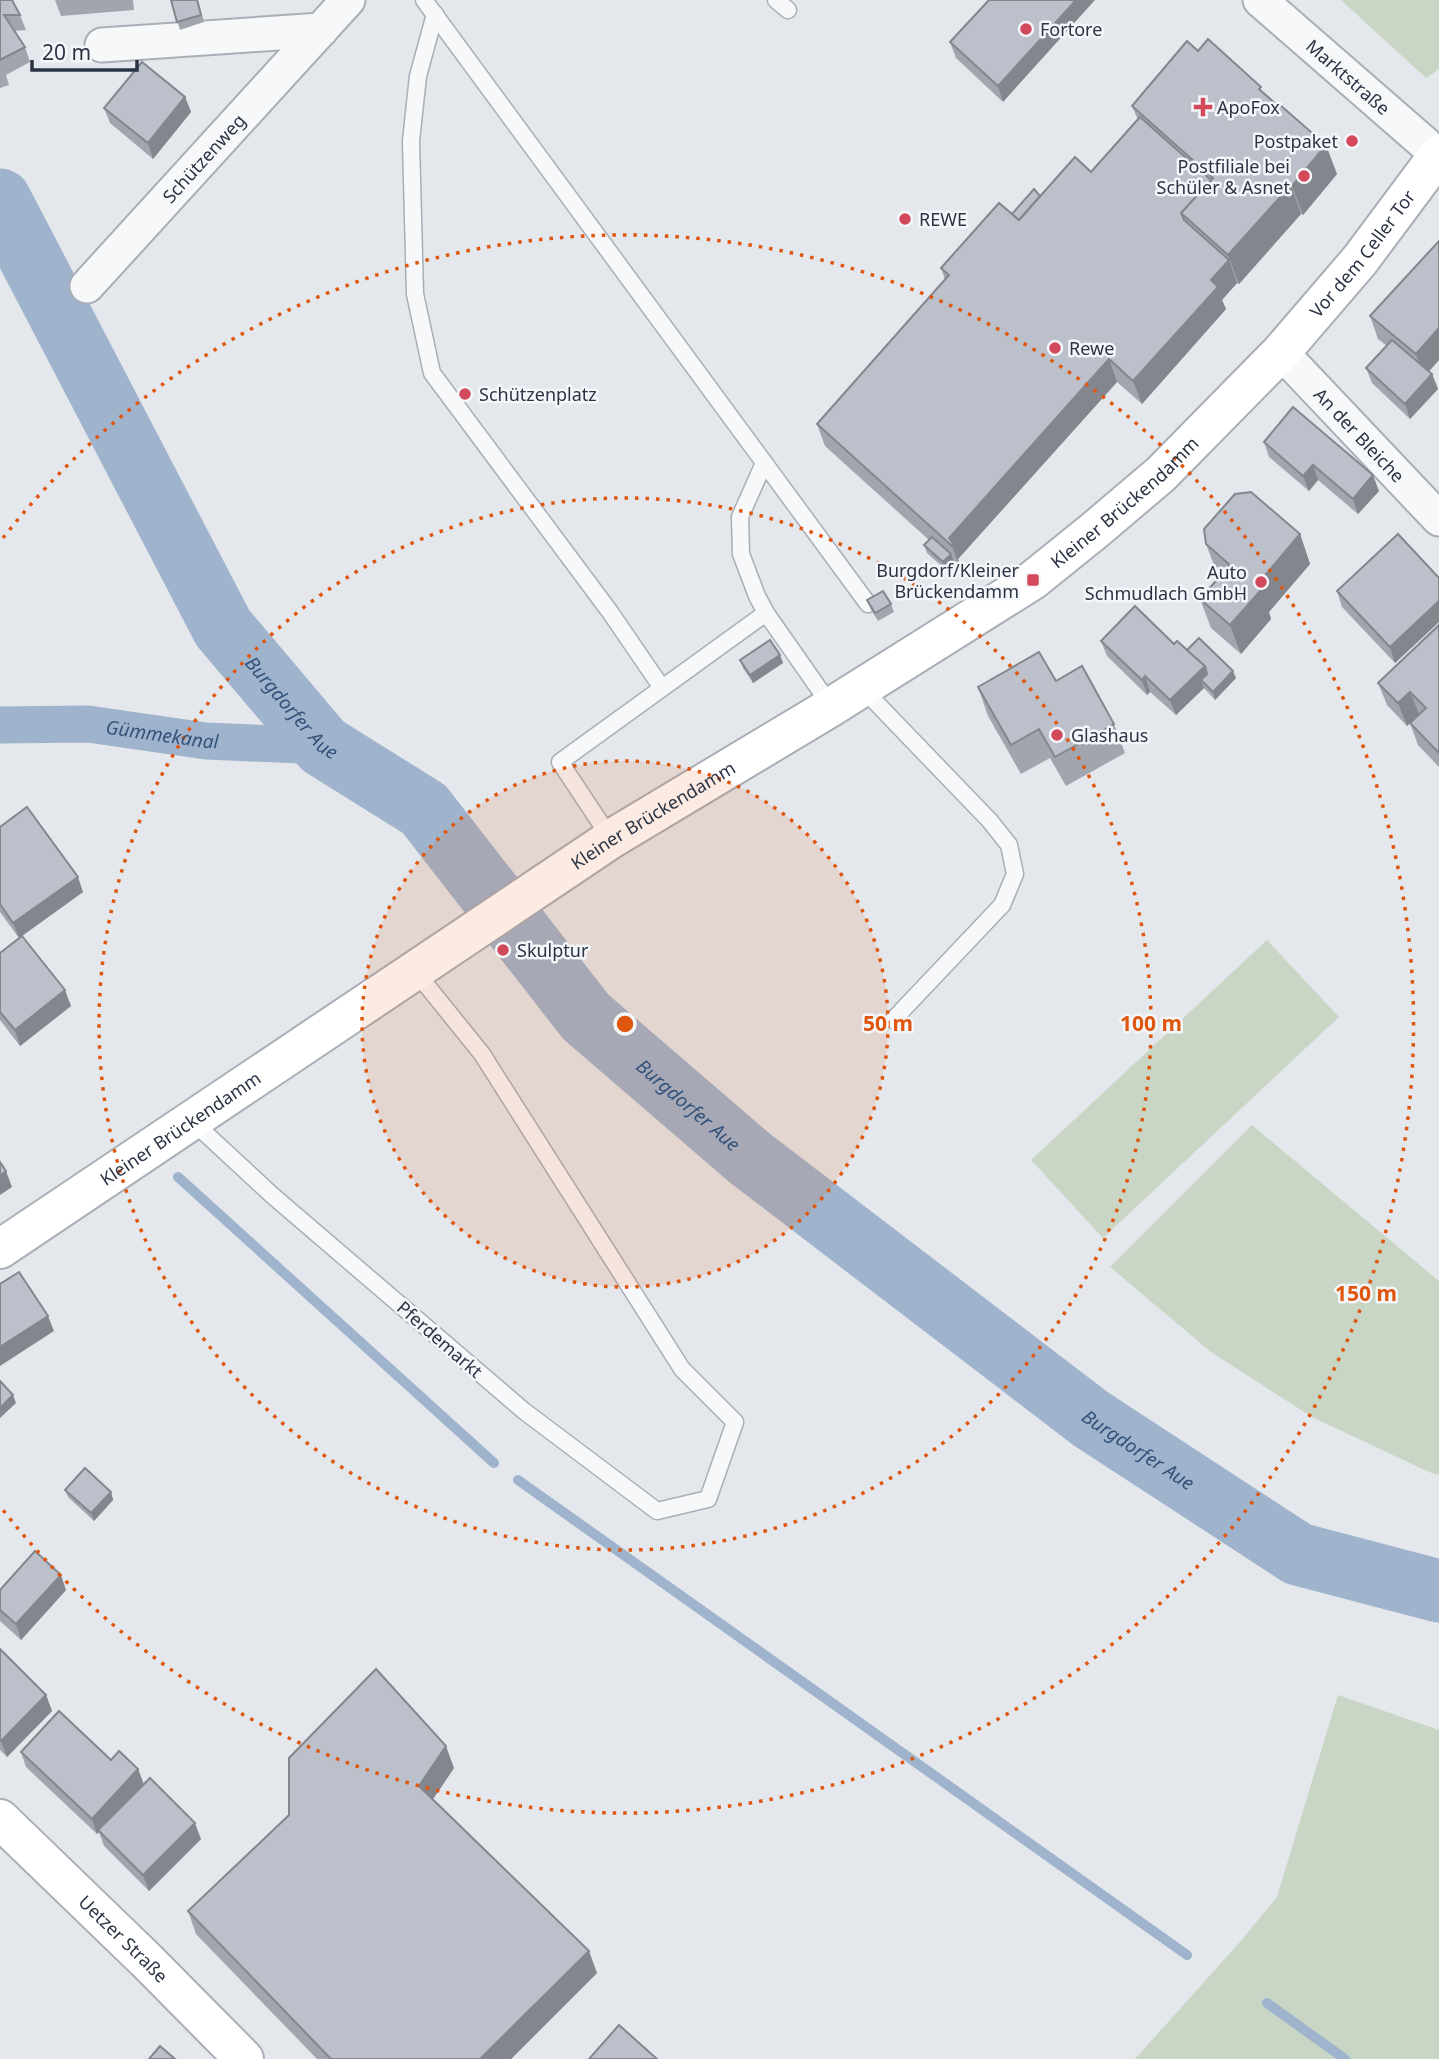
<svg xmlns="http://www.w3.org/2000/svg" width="1439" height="2059" font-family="'Noto Sans',sans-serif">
  <rect width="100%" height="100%" fill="#e4e7ec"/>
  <!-- green -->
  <g fill="#c9d6c5">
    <polygon points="1341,0 1439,0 1439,69 1426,78"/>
    <polygon points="1267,940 1339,1017 1103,1238 1031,1160"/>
    <polygon points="1252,1125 1439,1281 1439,1475 1429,1472 1312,1417 1211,1352 1110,1267"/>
    <polygon points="1338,1695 1439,1730 1439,2059 1135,2059 1240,1942 1277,1897"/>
  </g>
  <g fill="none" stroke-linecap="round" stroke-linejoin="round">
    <!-- stream -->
    <g stroke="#9fb4cc" stroke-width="10">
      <polyline points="178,1177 494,1463"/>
      <polyline points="518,1480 1187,1955"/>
      <polyline points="1267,2003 1345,2059"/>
    </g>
    <!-- canal -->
    <path stroke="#9fb4cc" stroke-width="37" id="s1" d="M 0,725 L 88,724 L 206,741 L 323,746"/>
    <!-- river -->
    <path stroke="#9fb4cc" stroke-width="63" id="s2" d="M 0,200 L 223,628 L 323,746 L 424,809 L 586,1017 L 751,1159 L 1091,1419 L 1298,1554 L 1439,1591"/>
    <!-- lane casing -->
    <g stroke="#a9aeb7" stroke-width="19">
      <g id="lane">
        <polyline points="424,0 868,604"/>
        <polyline points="776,0 788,10"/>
        <polyline points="435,14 418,76 411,141 415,294 432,373 610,612 662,688"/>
        <polyline points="764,463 740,517 741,554 757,596 766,613 831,706"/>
        <polyline points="861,687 990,821 1009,845 1015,874 1002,905 893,1020"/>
        <polyline points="611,839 560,762 766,613"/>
        <polyline points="192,1121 273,1196 524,1411 657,1511 708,1499 735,1422 682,1369 482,1054 415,971"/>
      </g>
    </g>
    <!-- street casing -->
    <g stroke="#a9aeb7" stroke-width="37">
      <g id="street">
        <path id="s3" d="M 1260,0 L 1438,155"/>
        <polyline points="102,45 321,30"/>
        <path id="s4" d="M 87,286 L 348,0"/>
        <path id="s5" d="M 1281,352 L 1439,519"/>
      </g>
    </g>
    <!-- secondary casing -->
    <g stroke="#a9aeb7" stroke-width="42">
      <g id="secondary">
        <path id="s6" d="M 0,1249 L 611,839 L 831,707 L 1033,580 L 1095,530 L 1161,474 L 1281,352 L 1360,260 L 1439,154"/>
        <path id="s7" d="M 0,1819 L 147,1961 L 244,2059"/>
      </g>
    </g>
    <!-- lane -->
    <use href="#lane" stroke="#f7f8fa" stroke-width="16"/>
    <!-- street -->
    <use href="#street" stroke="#f7f8fa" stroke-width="33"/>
    <!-- secondary -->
    <use href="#secondary" stroke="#fff" stroke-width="38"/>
  </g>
  <!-- wall -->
  <g fill="#a1a5ae">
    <polygon points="0,0 20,15 26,30 14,31 25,47 30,62 6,75 9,85 0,88"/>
    <polygon points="55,0 133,0 134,10 61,16"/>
    <polygon points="171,0 198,0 204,22 180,30"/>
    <polygon points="989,0 1003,102 956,58 950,42"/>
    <polygon points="1198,51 1263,93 1337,174 1303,215 1301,214 1239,284 1237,283 1222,300 1226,309 1142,404 1117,382 958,559 961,567 960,568 953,562 946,570 927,553 924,545 929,540 825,446 817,424 945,280 941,268 1012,214 1040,196 1091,172 1138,120 1132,106"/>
    <polygon points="185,97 191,112 153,159 110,123 104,108"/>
    <polygon points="1439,241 1439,360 1429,371 1432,374 1438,389 1410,419 1372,383 1366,368 1387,346 1378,339 1370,316"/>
    <polygon points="1264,442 1379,491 1358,514 1318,480 1309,491 1269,457"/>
    <polygon points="1300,534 1310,564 1269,612 1271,619 1241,654 1211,628 1200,599 1220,576 1217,573 1206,544"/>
    <polygon points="1439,578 1439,622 1395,663 1342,607 1337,591"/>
    <polygon points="867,600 891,604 894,612 878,621 870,608"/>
    <polygon points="1439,625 1439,767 1418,745 1410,723 1407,726 1387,705 1378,683"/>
    <polygon points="1101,641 1174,644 1236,678 1215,700 1204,688 1176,715 1150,692 1147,695 1107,656"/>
    <polygon points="780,655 783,663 753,683 743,668 740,660"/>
    <polygon points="1056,681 1114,724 1125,753 1066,786 1050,758 1021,774 988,716 978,687"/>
    <polygon points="0,827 83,892 22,936 71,1006 20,1046 0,1020 0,953 19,938 0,912"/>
    <polygon points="65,1490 111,1492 113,1500 94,1521 68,1497"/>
    <polygon points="0,1590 66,1590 21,1640 0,1621"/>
    <polygon points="0,1649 46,1695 52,1711 7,1757 0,1750"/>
    <polygon points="21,1752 111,1760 138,1769 144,1785 201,1839 149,1891 104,1846 99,1832 97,1834 26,1767"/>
    <polygon points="454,1768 433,1799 597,1973 511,2059 317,2059 196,1934 188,1911"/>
  </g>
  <!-- shaded-wall -->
  <g fill="#83868d">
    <polygon points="1076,0 1095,0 1003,102 998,86"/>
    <polygon points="185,97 191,112 153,159 148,143"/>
    <polygon points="1326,145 1337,174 1303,215 1292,186"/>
    <polygon points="1291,185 1301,214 1239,284 1228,255"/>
    <polygon points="1229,260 1237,283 1222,300 1226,309 1142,404 1133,381 1211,280"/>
    <polygon points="1439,328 1439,360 1424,377 1416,354"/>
    <polygon points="1109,359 1117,382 958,559 961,567 960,568 949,538"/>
    <polygon points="1432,374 1438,389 1410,419 1405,404"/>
    <polygon points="1313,465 1318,480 1309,491 1303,476"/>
    <polygon points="1373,475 1379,491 1358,514 1353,499"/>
    <polygon points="1300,534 1310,564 1269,612 1271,619 1241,654 1230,625 1256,586"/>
    <polygon points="951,554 954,562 946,570 943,562"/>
    <polygon points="1439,601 1439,622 1395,663 1390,647"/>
    <polygon points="780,655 783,663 753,683 750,675"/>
    <polygon points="1205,666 1210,682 1201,680 1204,688 1176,715 1170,700"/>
    <polygon points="1233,671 1236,678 1215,700 1213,692"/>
    <polygon points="1145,676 1150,692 1147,695 1142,680"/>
    <polygon points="1410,692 1419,714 1407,726 1398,703"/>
    <polygon points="78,877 83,892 19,938 13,923"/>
    <polygon points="65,990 71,1006 20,1046 15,1030"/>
    <polygon points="6,1171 12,1187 0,1195 0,1176"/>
    <polygon points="48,1316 54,1331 0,1366 0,1347"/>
    <polygon points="13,1395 16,1403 0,1418 0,1408"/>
    <polygon points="111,1492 113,1500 94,1521 91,1513"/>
    <polygon points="61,1575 66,1590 21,1640 16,1624"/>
    <polygon points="46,1695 52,1711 7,1757 1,1741"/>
    <polygon points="446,1746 454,1768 427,1808 419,1786"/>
    <polygon points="138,1769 144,1785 97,1834 92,1819"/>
    <polygon points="195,1823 201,1839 149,1891 143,1875"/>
    <polygon points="589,1951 597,1973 511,2059 480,2059"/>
  </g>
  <!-- building -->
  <g fill="#bbc0ca" stroke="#83868d" stroke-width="2">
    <polygon points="0,0 12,0 20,15 4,15 25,47 0,60"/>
    <polygon points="171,0 197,0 201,15 177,22"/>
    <polygon points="989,0 1076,0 998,86 950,42"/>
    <polygon points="1208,39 1261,87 1259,89 1278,106 1279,104 1326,145 1292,186 1291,185 1228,255 1181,213 1213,178 1132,106 1187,41 1198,51"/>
    <polygon points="142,62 185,97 148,143 104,108"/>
    <polygon points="1140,117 1211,180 1181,213 1184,220 1229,260 1211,280 1218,287 1133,381 1109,359 949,538 953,544 952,546 817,424 949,275 941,268 999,203 1019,220 1075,157 1091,172"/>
    <polygon points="1034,189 1040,196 1019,220 1012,214"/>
    <polygon points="1439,241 1439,328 1416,354 1370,316"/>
    <polygon points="1392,340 1432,374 1405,404 1366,368"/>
    <polygon points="1293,407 1373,475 1353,499 1313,465 1303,476 1264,442"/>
    <polygon points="1251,492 1300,534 1256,586 1261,590 1230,625 1200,599 1230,565 1206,544 1204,529 1235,494"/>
    <polygon points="1398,534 1439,578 1439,601 1390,647 1337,591"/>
    <polygon points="932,537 951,554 943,562 924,545"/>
    <polygon points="883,591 891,604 875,613 867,600"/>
    <polygon points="1135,606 1174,644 1177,641 1205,666 1170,700 1145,676 1142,680 1101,641"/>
    <polygon points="1439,625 1439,753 1410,723 1426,708 1410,692 1398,703 1378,683"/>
    <polygon points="1199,638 1233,671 1213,692 1201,680 1207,674 1205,666 1187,650"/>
    <polygon points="770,640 780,655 750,675 740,660"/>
    <polygon points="1039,652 1056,681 1082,666 1114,724 1055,757 1039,729 1011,745 978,687"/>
    <polygon points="27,807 78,877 13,923 0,904 0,827"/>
    <polygon points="22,936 65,990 15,1030 0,1012 0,953"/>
    <polygon points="0,1162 6,1171 0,1176"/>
    <polygon points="19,1272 48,1316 0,1347 0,1284"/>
    <polygon points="0,1381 13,1395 0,1408"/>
    <polygon points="85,1468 111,1492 91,1513 65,1490"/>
    <polygon points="35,1551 61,1575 16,1624 0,1610 0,1590"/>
    <polygon points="0,1649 46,1695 1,1741 0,1740"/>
    <polygon points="376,1669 446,1746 419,1786 589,1951 480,2059 331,2059 188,1911 289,1815 289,1758"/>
    <polygon points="59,1711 111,1760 119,1751 138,1769 92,1819 21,1752"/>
    <polygon points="150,1778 195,1823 143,1875 98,1830"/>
    <polygon points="619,2025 657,2059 589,2059"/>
    <polygon points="160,2046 175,2059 149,2059"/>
  </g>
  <!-- distance rings -->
  <circle cx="625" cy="1024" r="263" fill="#df570f" fill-opacity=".12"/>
  <g fill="none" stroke="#df570f" stroke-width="3.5" stroke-dasharray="3.5 7">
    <circle cx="625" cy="1024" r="263"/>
    <circle cx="625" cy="1024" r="526"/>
    <path d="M3 538A789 789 0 1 1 3 1510"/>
  </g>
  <!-- markers -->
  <g fill="#d1495b" stroke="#f4f6f9" stroke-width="2.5">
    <circle cx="1026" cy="29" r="7"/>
    <path d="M1199.5 96.5h7v7h7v7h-7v7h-7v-7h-7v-7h7z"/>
    <circle cx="1352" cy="141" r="7"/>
    <circle cx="1304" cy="176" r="7"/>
    <circle cx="905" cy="219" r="7"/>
    <circle cx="1055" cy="348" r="7"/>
    <circle cx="465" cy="394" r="7"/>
    <rect x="1026" y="573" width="14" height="14" rx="3.5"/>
    <circle cx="1261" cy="582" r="7"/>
    <circle cx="1057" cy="735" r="7"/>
    <circle cx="503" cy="950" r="7"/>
  </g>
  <g text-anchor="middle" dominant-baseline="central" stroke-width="5" stroke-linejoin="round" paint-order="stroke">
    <!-- poi labels -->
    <g font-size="18" fill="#2b3445" stroke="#f4f6f9" text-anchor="start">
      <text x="1040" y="29">Fortore</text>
      <text x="1217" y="107">ApoFox</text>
      <text x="1338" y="141" text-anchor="end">Postpaket</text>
      <text x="1290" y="166" text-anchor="end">Postfiliale bei<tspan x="1290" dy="21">Schüler &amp; Asnet</tspan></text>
      <text x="919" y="219">REWE</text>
      <text x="1069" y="348">Rewe</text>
      <text x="479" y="394">Schützenplatz</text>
      <text x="1019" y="570" text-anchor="end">Burgdorf/Kleiner<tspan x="1019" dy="21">Brückendamm</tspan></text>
      <text x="1247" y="572" text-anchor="end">Auto<tspan x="1247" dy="21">Schmudlach GmbH</tspan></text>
      <text x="1071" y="735">Glashaus</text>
      <text x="517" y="950">Skulptur</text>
    </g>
    <!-- street labels -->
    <g font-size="18" fill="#2b3445" stroke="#f4f6f9">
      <text stroke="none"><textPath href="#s3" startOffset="117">Marktstraße</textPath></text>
      <text stroke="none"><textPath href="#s4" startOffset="173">Schützenweg</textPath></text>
      <text stroke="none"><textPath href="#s6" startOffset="1696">Vor dem Celler Tor</textPath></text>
      <text stroke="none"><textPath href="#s5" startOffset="114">An der Bleiche</textPath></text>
      <text stroke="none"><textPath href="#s6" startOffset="1351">Kleiner Brückendamm</textPath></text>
      <text stroke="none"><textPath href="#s6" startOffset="784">Kleiner Brückendamm</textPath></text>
      <text stroke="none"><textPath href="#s6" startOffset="217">Kleiner Brückendamm</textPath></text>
      <text transform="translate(440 1339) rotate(41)">Pferdemarkt</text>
      <text stroke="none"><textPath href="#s7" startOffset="172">Uetzer Straße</textPath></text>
    </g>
    <!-- water labels -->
    <g font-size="19" font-style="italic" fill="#34527a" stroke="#f4f6f9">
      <text stroke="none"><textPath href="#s2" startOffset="588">Burgdorfer Aue</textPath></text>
      <text stroke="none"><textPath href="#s1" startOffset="163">Gümmekanal</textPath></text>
      <text stroke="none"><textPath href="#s2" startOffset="1155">Burgdorfer Aue</textPath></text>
      <text stroke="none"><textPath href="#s2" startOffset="1722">Burgdorfer Aue</textPath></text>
    </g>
  </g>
  <circle cx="625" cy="1024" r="10" fill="#df570f" stroke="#f4f6f9" stroke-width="3.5"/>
  <g font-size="21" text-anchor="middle" font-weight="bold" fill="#df570f" stroke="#f4f6f9" stroke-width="5" stroke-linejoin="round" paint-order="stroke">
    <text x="888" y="1031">50 m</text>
    <text x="1151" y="1031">100 m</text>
    <text x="1366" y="1301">150 m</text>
  </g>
  <!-- scale -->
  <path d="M32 60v10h105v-10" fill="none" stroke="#2b3445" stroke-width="3.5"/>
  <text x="42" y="60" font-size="21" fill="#2b3445" stroke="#f4f6f9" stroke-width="5" paint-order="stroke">20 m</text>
</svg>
